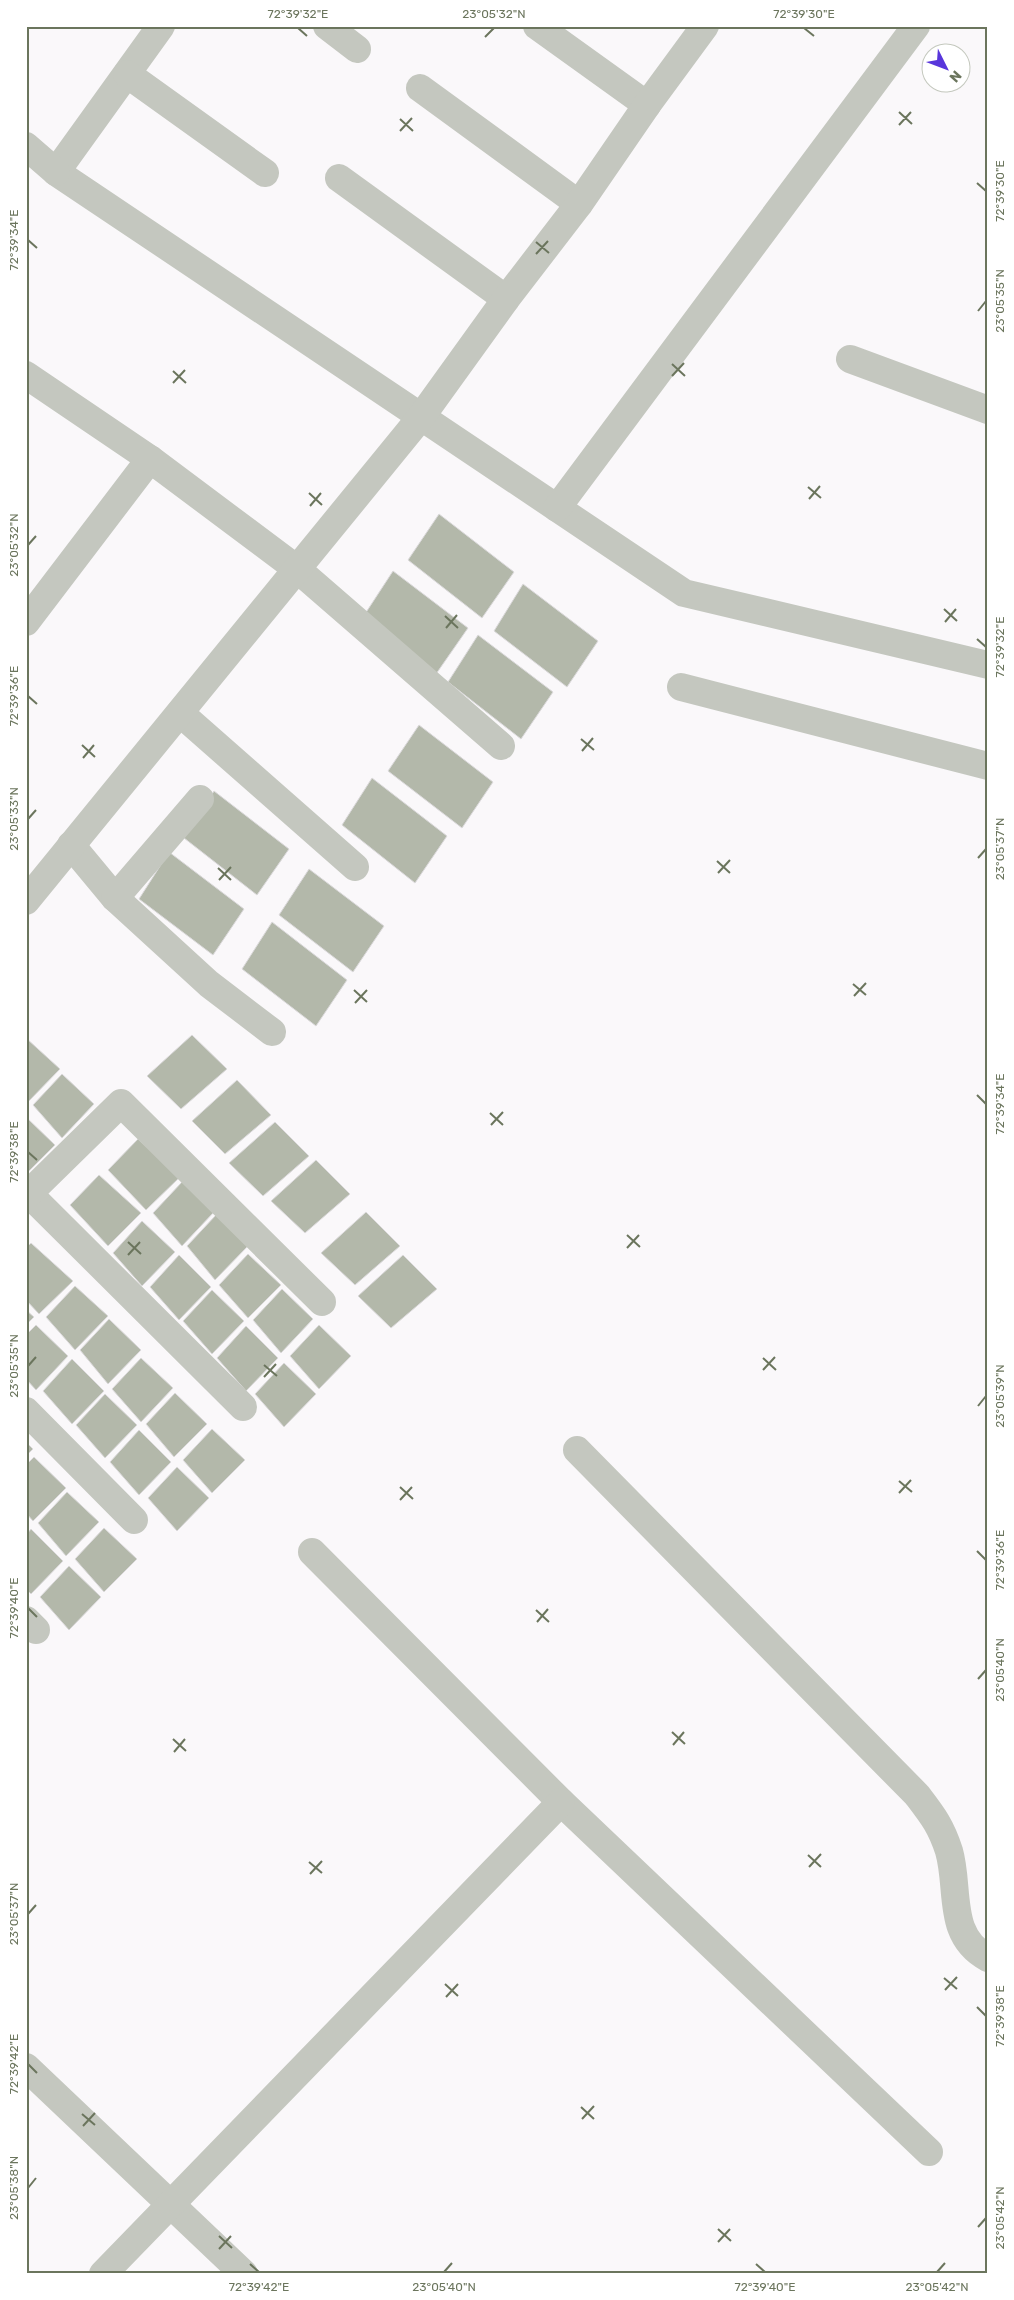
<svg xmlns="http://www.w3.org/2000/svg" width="1014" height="2300" font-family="Rubik,sans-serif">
  <rect width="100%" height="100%" fill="#faf8fa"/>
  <!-- building -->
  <g fill="#b3b8aa" stroke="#dcdadc">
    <polygon points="439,514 514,572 482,618 408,560"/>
    <polygon points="393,571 468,628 436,674 363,617"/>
    <polygon points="523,584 598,641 567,687 494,631"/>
    <polygon points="478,635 553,692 521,739 448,682"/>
    <polygon points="419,725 493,782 462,828 388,771"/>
    <polygon points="372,778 447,836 415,883 342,825"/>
    <polygon points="214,791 289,849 257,895 184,838"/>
    <polygon points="169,852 244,909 213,955 139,899"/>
    <polygon points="309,869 384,926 353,972 279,915"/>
    <polygon points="272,922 347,980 316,1026 242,969"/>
    <polygon points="192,1035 227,1069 181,1109 147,1076"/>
    <polygon points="26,1038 60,1069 27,1103 26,1102"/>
    <polygon points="62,1074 94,1104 62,1138 33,1105"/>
    <polygon points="237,1080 271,1115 225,1154 192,1121"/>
    <polygon points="26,1117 55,1145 26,1174"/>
    <polygon points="275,1122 309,1156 263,1196 229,1163"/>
    <polygon points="138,1139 180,1177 146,1210 108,1170"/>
    <polygon points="316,1160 350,1194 305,1233 271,1201"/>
    <polygon points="99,1175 141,1213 108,1246 70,1205"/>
    <polygon points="182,1182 214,1212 182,1246 153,1213"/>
    <polygon points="366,1212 400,1246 355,1285 321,1253"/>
    <polygon points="216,1215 248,1246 215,1280 187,1246"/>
    <polygon points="142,1221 175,1252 142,1286 113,1253"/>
    <polygon points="31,1243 73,1281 39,1314 26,1300 26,1248"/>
    <polygon points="248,1254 281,1285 248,1318 219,1285"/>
    <polygon points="179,1255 211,1287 179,1320 150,1287"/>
    <polygon points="403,1255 437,1289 391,1328 358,1296"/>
    <polygon points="75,1286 108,1316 75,1350 46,1317"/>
    <polygon points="282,1289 313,1319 281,1353 253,1320"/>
    <polygon points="212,1290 244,1321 212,1354 183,1321"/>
    <polygon points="26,1310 34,1317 26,1325"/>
    <polygon points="109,1319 141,1350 108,1384 80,1350"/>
    <polygon points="36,1325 68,1356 36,1390 26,1379 26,1335"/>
    <polygon points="319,1325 351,1356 319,1389 290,1356"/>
    <polygon points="246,1326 278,1358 246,1391 217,1358"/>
    <polygon points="141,1358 173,1388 141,1422 112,1389"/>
    <polygon points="72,1359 104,1391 72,1424 43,1391"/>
    <polygon points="284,1363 316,1394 284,1427 255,1394"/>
    <polygon points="175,1393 207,1424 174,1457 146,1424"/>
    <polygon points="105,1394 137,1425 105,1458 76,1425"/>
    <polygon points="212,1429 245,1460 212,1493 183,1460"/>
    <polygon points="139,1430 171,1462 139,1495 110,1462"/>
    <polygon points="26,1442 33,1449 26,1456"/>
    <polygon points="34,1457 66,1488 33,1521 26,1513 26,1465"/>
    <polygon points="177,1467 209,1498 177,1531 148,1498"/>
    <polygon points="67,1492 99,1522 66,1556 38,1523"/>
    <polygon points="104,1528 137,1559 104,1592 75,1559"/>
    <polygon points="31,1529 63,1561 31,1594 26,1589 26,1535"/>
    <polygon points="69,1566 101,1597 69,1630 40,1597"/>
  </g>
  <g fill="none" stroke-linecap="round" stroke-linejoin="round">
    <!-- minor -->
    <g stroke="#c4c7bf" stroke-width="28">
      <polyline points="161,26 56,172 684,593 988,665"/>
      <polyline points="327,26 357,49"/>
      <polyline points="537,26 647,105"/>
      <polyline points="127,74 265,173"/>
      <polyline points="420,88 579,204"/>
      <polyline points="26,146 56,172"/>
      <polyline points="339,178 506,299"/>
      <polyline points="850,359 988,410"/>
      <polyline points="26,375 150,459 297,569 501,746"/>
      <polyline points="557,508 916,26"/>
      <polyline points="26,622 150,459"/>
      <polyline points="681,687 988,766"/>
      <polyline points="180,713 355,867"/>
      <polyline points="71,845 115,898 209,984 272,1032"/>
      <polyline points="115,898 200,799"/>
      <polyline points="26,901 421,417 506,299 579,204 647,105 705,26"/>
      <polyline points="29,1194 243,1407"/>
      <polyline points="26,1196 121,1103 322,1302"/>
      <polyline points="26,1411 134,1520"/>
      <path d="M 577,1450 L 917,1795 C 933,1816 941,1826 949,1851 C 960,1889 946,1936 988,1958"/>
      <polyline points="312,1552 561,1802 929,2152"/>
      <polyline points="26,1620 36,1630"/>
      <polyline points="26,2067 244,2274"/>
      <polyline points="103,2274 561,1802"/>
    </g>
  </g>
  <!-- ticks -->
  <path fill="none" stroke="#6b755d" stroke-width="2" d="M 298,28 L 307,36M 804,28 L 814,36M 485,37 L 494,28M 899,112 L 912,124M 400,119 L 413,131M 899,125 L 911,112M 400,131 L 412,118M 977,183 L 986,191M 28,240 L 37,248M 536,242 L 549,253M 536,254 L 548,241M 978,311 L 986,301M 672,364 L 685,376M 173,371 L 186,383M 672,376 L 684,363M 173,383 L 185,370M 808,487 L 821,498M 309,493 L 322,505M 809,499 L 820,486M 310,506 L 321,493M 28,545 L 36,536M 944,609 L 957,621M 445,616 L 458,628M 945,622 L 956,609M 446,628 L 457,615M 977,639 L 986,647M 28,696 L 37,704M 581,739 L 594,750M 82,745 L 95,757M 582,751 L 593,738M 83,758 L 94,745M 28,819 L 36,810M 978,858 L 986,849M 717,861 L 730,873M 218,868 L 231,880M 718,873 L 730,860M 219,880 L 231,867M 853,984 L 866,995M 354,990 L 367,1002M 854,996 L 866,983M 355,1003 L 367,990M 977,1095 L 986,1104M 490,1113 L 503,1125M 491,1125 L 503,1112M 28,1152 L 37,1160M 627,1235 L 640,1247M 128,1242 L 141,1254M 627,1248 L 639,1235M 128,1255 L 140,1242M 763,1358 L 776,1370M 264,1365 L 277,1376M 28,1366 L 36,1357M 763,1370 L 775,1357M 264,1377 L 276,1364M 978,1406 L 986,1396M 899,1481 L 912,1492M 400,1487 L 413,1499M 899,1493 L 911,1480M 400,1500 L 412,1487M 977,1551 L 986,1560M 28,1608 L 37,1617M 536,1610 L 549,1622M 537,1622 L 548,1609M 978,1679 L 986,1670M 672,1732 L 685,1744M 173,1739 L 186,1751M 673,1745 L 684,1732M 174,1752 L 185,1739M 808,1855 L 821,1867M 309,1862 L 322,1873M 809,1867 L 821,1854M 310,1874 L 322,1861M 28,1914 L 36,1905M 944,1978 L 957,1989M 445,1984 L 458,1996M 945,1990 L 957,1977M 446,1997 L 458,1984M 977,2007 L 986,2016M 28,2064 L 37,2073M 581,2107 L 594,2119M 82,2114 L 95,2125M 582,2119 L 594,2106M 83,2126 L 95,2113M 28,2188 L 36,2178M 978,2227 L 986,2218M 718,2229 L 731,2241M 219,2236 L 232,2248M 718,2242 L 730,2229M 219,2249 L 231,2236M 250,2264 L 259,2272M 756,2264 L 765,2272M 444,2272 L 452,2263M 937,2272 L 945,2263"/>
  <!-- border -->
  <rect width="1014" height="2300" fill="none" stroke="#ffffff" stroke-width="55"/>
  <!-- north arrow -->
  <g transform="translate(946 68) rotate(132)"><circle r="24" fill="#ffffff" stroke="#c4c8be"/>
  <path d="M0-4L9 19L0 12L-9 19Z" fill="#5836db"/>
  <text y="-8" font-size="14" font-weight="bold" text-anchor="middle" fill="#6b755d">N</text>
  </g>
  <rect x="28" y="28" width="958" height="2244" fill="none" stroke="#6b755d" stroke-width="2"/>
  <g font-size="12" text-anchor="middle" fill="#6b755d">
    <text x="298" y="18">72°39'32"E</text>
    <text x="494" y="18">23°05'32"N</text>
    <text x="804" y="18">72°39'30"E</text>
    <text transform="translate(1000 191) rotate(-90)" y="4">72°39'30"E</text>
    <text transform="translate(14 240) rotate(-90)" y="4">72°39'34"E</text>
    <text transform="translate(1000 301) rotate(-90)" y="4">23°05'35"N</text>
    <text transform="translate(14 545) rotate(-90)" y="4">23°05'32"N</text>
    <text transform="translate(1000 647) rotate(-90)" y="4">72°39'32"E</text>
    <text transform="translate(14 696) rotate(-90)" y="4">72°39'36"E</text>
    <text transform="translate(14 819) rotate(-90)" y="4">23°05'33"N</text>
    <text transform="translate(1000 849) rotate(-90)" y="4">23°05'37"N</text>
    <text transform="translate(1000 1104) rotate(-90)" y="4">72°39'34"E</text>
    <text transform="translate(14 1152) rotate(-90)" y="4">72°39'38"E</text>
    <text transform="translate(14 1366) rotate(-90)" y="4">23°05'35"N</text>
    <text transform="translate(1000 1396) rotate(-90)" y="4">23°05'39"N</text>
    <text transform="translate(1000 1560) rotate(-90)" y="4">72°39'36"E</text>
    <text transform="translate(14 1608) rotate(-90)" y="4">72°39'40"E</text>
    <text transform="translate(1000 1670) rotate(-90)" y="4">23°05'40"N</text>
    <text transform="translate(14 1914) rotate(-90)" y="4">23°05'37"N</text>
    <text transform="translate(1000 2016) rotate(-90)" y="4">72°39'38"E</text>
    <text transform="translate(14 2064) rotate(-90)" y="4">72°39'42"E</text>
    <text transform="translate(14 2188) rotate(-90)" y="4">23°05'38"N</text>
    <text transform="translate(1000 2218) rotate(-90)" y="4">23°05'42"N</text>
    <text x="259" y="2291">72°39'42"E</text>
    <text x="444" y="2291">23°05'40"N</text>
    <text x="765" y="2291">72°39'40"E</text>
    <text x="937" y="2291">23°05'42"N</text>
  </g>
</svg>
